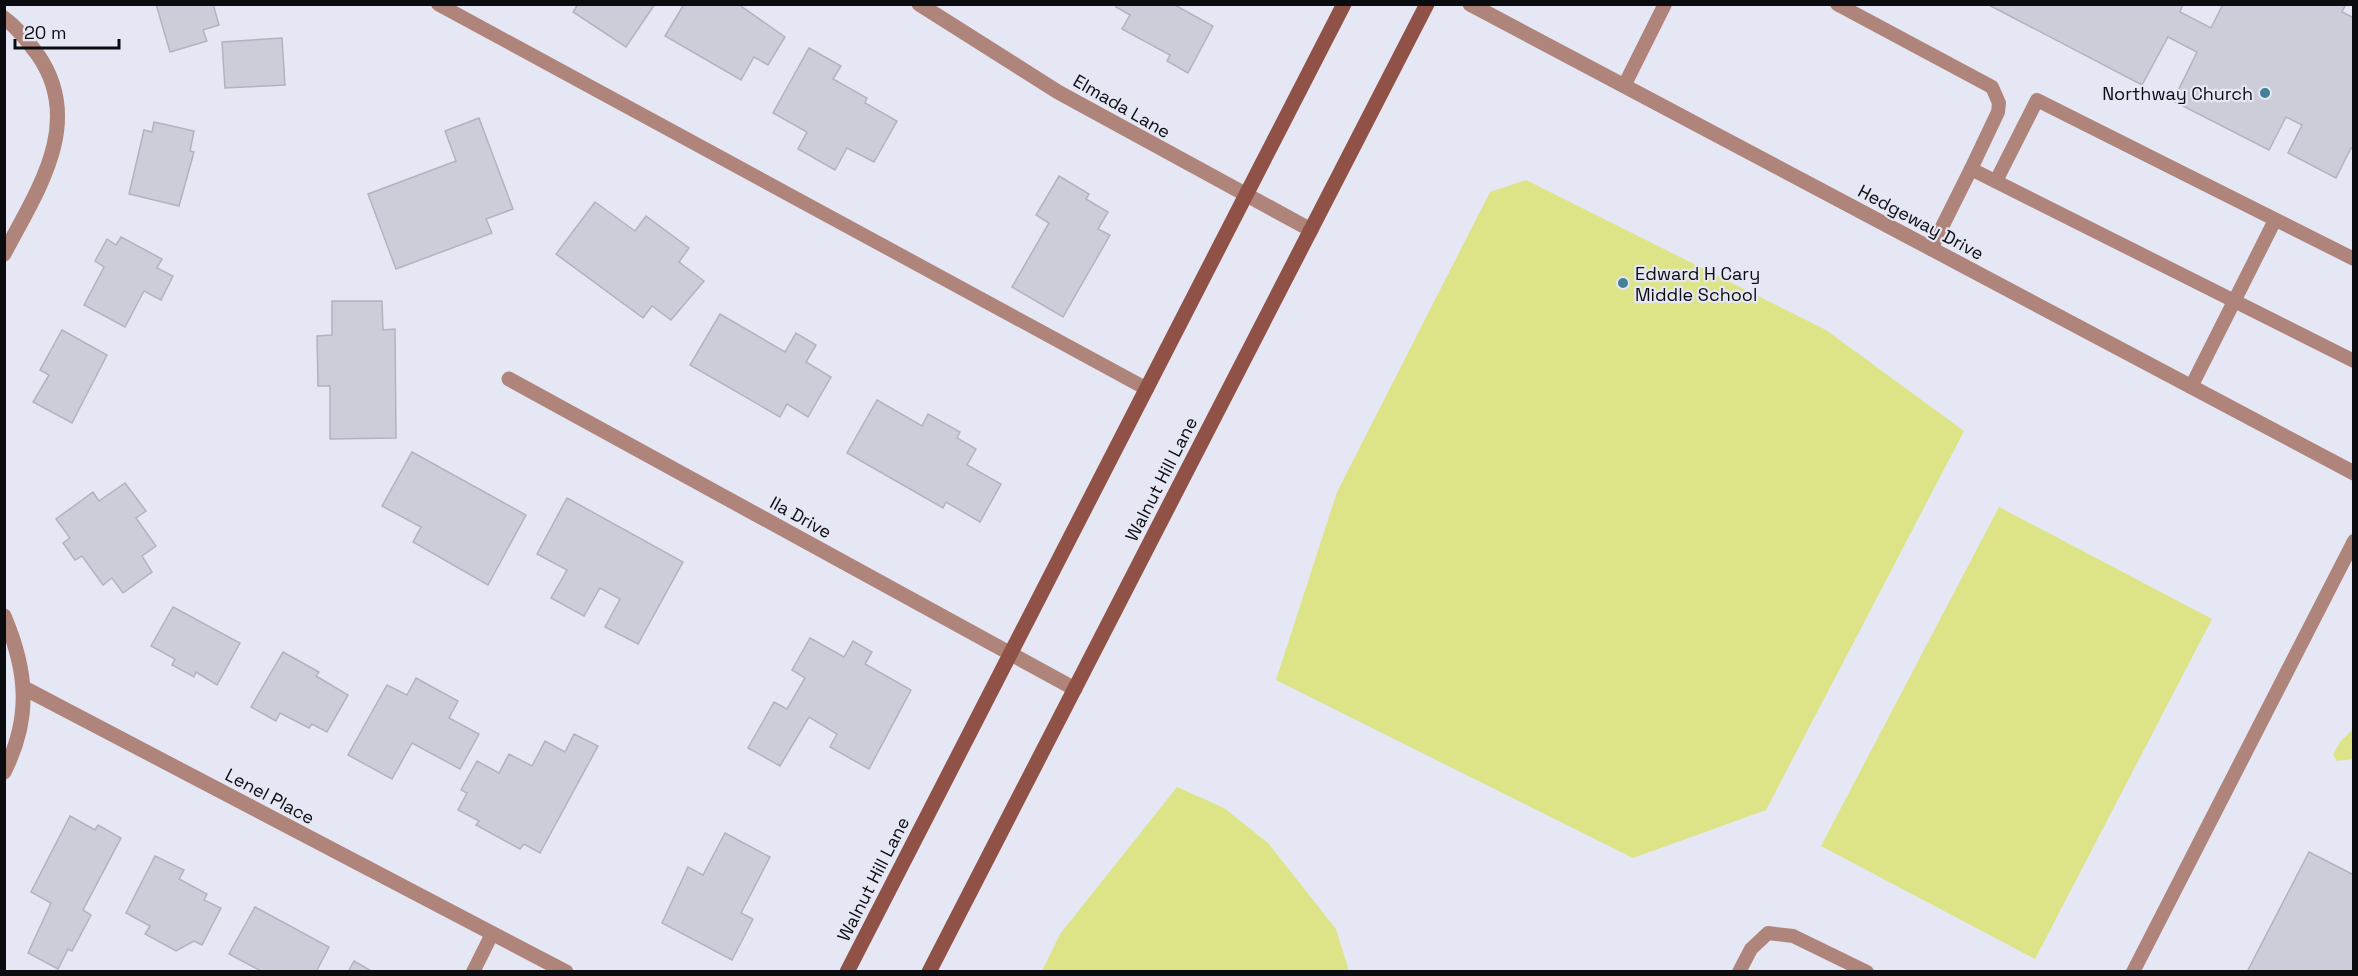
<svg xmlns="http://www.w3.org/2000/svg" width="2358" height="976" font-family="'Space Grotesk',sans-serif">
  <rect width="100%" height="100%" fill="#e6e7f4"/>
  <!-- green -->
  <g fill="#dde387">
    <polygon points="1526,180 1826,330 1964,431 1766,810 1633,858 1276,680 1337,492 1490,192"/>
    <polygon points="1999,507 2212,619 2035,959 1821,846"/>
    <polygon points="2353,729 2353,759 2337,761 2333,755 2340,742"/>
    <polygon points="1177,787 1224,808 1268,843 1336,929 1349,971 1042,971 1060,934"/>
  </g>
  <!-- building -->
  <g fill="#cccdd9" stroke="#b2b3bf" stroke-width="1.5">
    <polygon points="156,4 213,4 219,25 203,30 207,41 170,52"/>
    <polygon points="578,4 655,4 626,47 573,12"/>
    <polygon points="684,4 738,4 785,37 768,65 754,57 741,80 665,36"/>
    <polygon points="1118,4 1173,4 1213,26 1188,73 1167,61 1170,55 1122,29 1130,15 1116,7"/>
    <polygon points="1987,4 2183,4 2180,12 2211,28 2223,4 2346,4 2342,12 2354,18 2354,150 2351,148 2336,178 2288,153 2302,125 2286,117 2269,150 2173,101 2197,52 2168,37 2142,85"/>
    <polygon points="282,38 285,85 225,88 222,42"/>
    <polygon points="809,48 841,66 833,79 867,98 865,103 897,121 874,162 847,148 835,170 798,149 807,132 773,113"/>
    <polygon points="479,118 513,209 486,219 492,233 396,269 368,194 456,161 445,131"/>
    <polygon points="154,122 194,131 190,151 194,152 179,206 129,194 144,130 152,132"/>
    <polygon points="1059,176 1089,194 1086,199 1108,212 1098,229 1110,235 1063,317 1012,287 1049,223 1036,215"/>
    <polygon points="595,202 635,231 646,216 689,248 679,262 704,281 671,320 652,306 643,318 556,254"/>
    <polygon points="121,237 162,259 157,268 173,276 161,300 144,291 125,327 84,305 104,267 95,261 107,239 116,245"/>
    <polygon points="332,301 382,301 383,330 395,329 396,438 330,439 330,386 318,386 317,336 332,335"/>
    <polygon points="720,314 785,352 796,333 816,345 806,362 831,377 808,417 787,404 780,417 690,365"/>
    <polygon points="62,330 107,355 72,423 33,402 49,375 40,370"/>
    <polygon points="877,400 922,426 928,414 960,432 957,438 976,449 967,465 1001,484 980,522 946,502 943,508 847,453"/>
    <polygon points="412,452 526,515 488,585 413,542 421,527 382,506"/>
    <polygon points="125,483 146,511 136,518 156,546 142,556 152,572 123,593 112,578 103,585 82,556 75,560 63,543 70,538 56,519 93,492 99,501"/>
    <polygon points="567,498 683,562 638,644 605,627 620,599 600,588 584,616 551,598 567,570 537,554"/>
    <polygon points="173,607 240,643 217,685 196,672 194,677 172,665 175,659 151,646"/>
    <polygon points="810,638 844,657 853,641 872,652 865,664 911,690 869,769 830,747 837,734 809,717 780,766 748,748 774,702 787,709 805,678 792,670"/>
    <polygon points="283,652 319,672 316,676 348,695 327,732 312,724 309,728 280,713 276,721 251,707"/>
    <polygon points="416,678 458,701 449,718 479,734 460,769 412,743 392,779 348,755 387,685 407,695"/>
    <polygon points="574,734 598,746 540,853 524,844 520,849 476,825 479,821 458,810 467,793 461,790 477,761 499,773 509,754 532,766 545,741 565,752"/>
    <polygon points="70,816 95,830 98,825 121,838 83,910 91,915 72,951 68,949 58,969 28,953 51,903 31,892"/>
    <polygon points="725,833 770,857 741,913 753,919 732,960 662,923 688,867 703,875"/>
    <polygon points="2309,852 2354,875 2354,972 2247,972"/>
    <polygon points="155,856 184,870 179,879 207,894 204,900 221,908 202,945 194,941 176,951 145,934 150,926 126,913"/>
    <polygon points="255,907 329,947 316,972 263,972 229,954"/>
    <polygon points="354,961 373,972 348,972"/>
  </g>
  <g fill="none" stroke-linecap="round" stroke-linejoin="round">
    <!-- service -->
    <g stroke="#af847b" stroke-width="14">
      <polyline points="438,4 1147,389"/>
      <polyline points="1837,4 1992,87 1999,103 1998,112 1971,169"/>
      <polyline points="1624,86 1665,4"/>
      <polyline points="1996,181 2037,100 2354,259"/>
      <polyline points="1931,249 1971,169 2354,361"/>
      <polyline points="2191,387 2275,220"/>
      <polyline points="473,972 492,934"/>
      <polyline points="1739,972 1751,949 1768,933 1793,936 1867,972"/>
      <polyline points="2133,972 2354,541"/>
    </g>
    <!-- minor -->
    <g stroke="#af847b" stroke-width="15">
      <polyline points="919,4 1058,92 1311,230"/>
      <polyline points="1470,4 2354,473"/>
      <path d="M 4,18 C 18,28 28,42 38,55 C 85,123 37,191 4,254"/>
      <polyline points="509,379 1075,689"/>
      <path d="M 4,616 C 27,670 32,717 4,772"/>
      <polyline points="24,688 566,972"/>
    </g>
    <!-- secondary -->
    <g stroke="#905247" stroke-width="15">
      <polyline points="847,972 1344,4"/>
      <polyline points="929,972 1427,4"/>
    </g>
  </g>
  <!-- markers -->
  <g fill="#448197" stroke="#e6e7f4" stroke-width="2">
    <circle cx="2265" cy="93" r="6"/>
    <circle cx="1623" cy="283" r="6"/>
  </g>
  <g text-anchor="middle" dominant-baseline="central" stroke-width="4.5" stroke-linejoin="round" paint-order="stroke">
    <!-- poi labels -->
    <g font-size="18" fill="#0b0c10" stroke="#e6e7f4" text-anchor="end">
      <text x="2253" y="93">Northway Church</text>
      <text x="1635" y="273" text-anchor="start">Edward H Cary<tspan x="1635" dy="21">Middle School</tspan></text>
    </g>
    <!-- street labels -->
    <g font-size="18" fill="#0b0c10" stroke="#e6e7f4">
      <text transform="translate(1122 106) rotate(30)">Elmada Lane</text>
      <text transform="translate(1921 222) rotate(28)">Hedgeway Drive</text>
      <text transform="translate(1161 479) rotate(-63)">Walnut Hill Lane</text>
      <text transform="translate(801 517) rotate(29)">Ila Drive</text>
      <text transform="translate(270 796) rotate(28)">Lenel Place</text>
      <text transform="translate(873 879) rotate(-63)">Walnut Hill Lane</text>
    </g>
  </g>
  <!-- border -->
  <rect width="2358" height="976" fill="none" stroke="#0b0c10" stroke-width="12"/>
  <!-- scale -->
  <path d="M15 39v9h104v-9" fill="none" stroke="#0b0c10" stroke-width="3"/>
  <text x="24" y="39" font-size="18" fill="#0b0c10" stroke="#e6e7f4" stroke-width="4.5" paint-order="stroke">20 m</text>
</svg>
